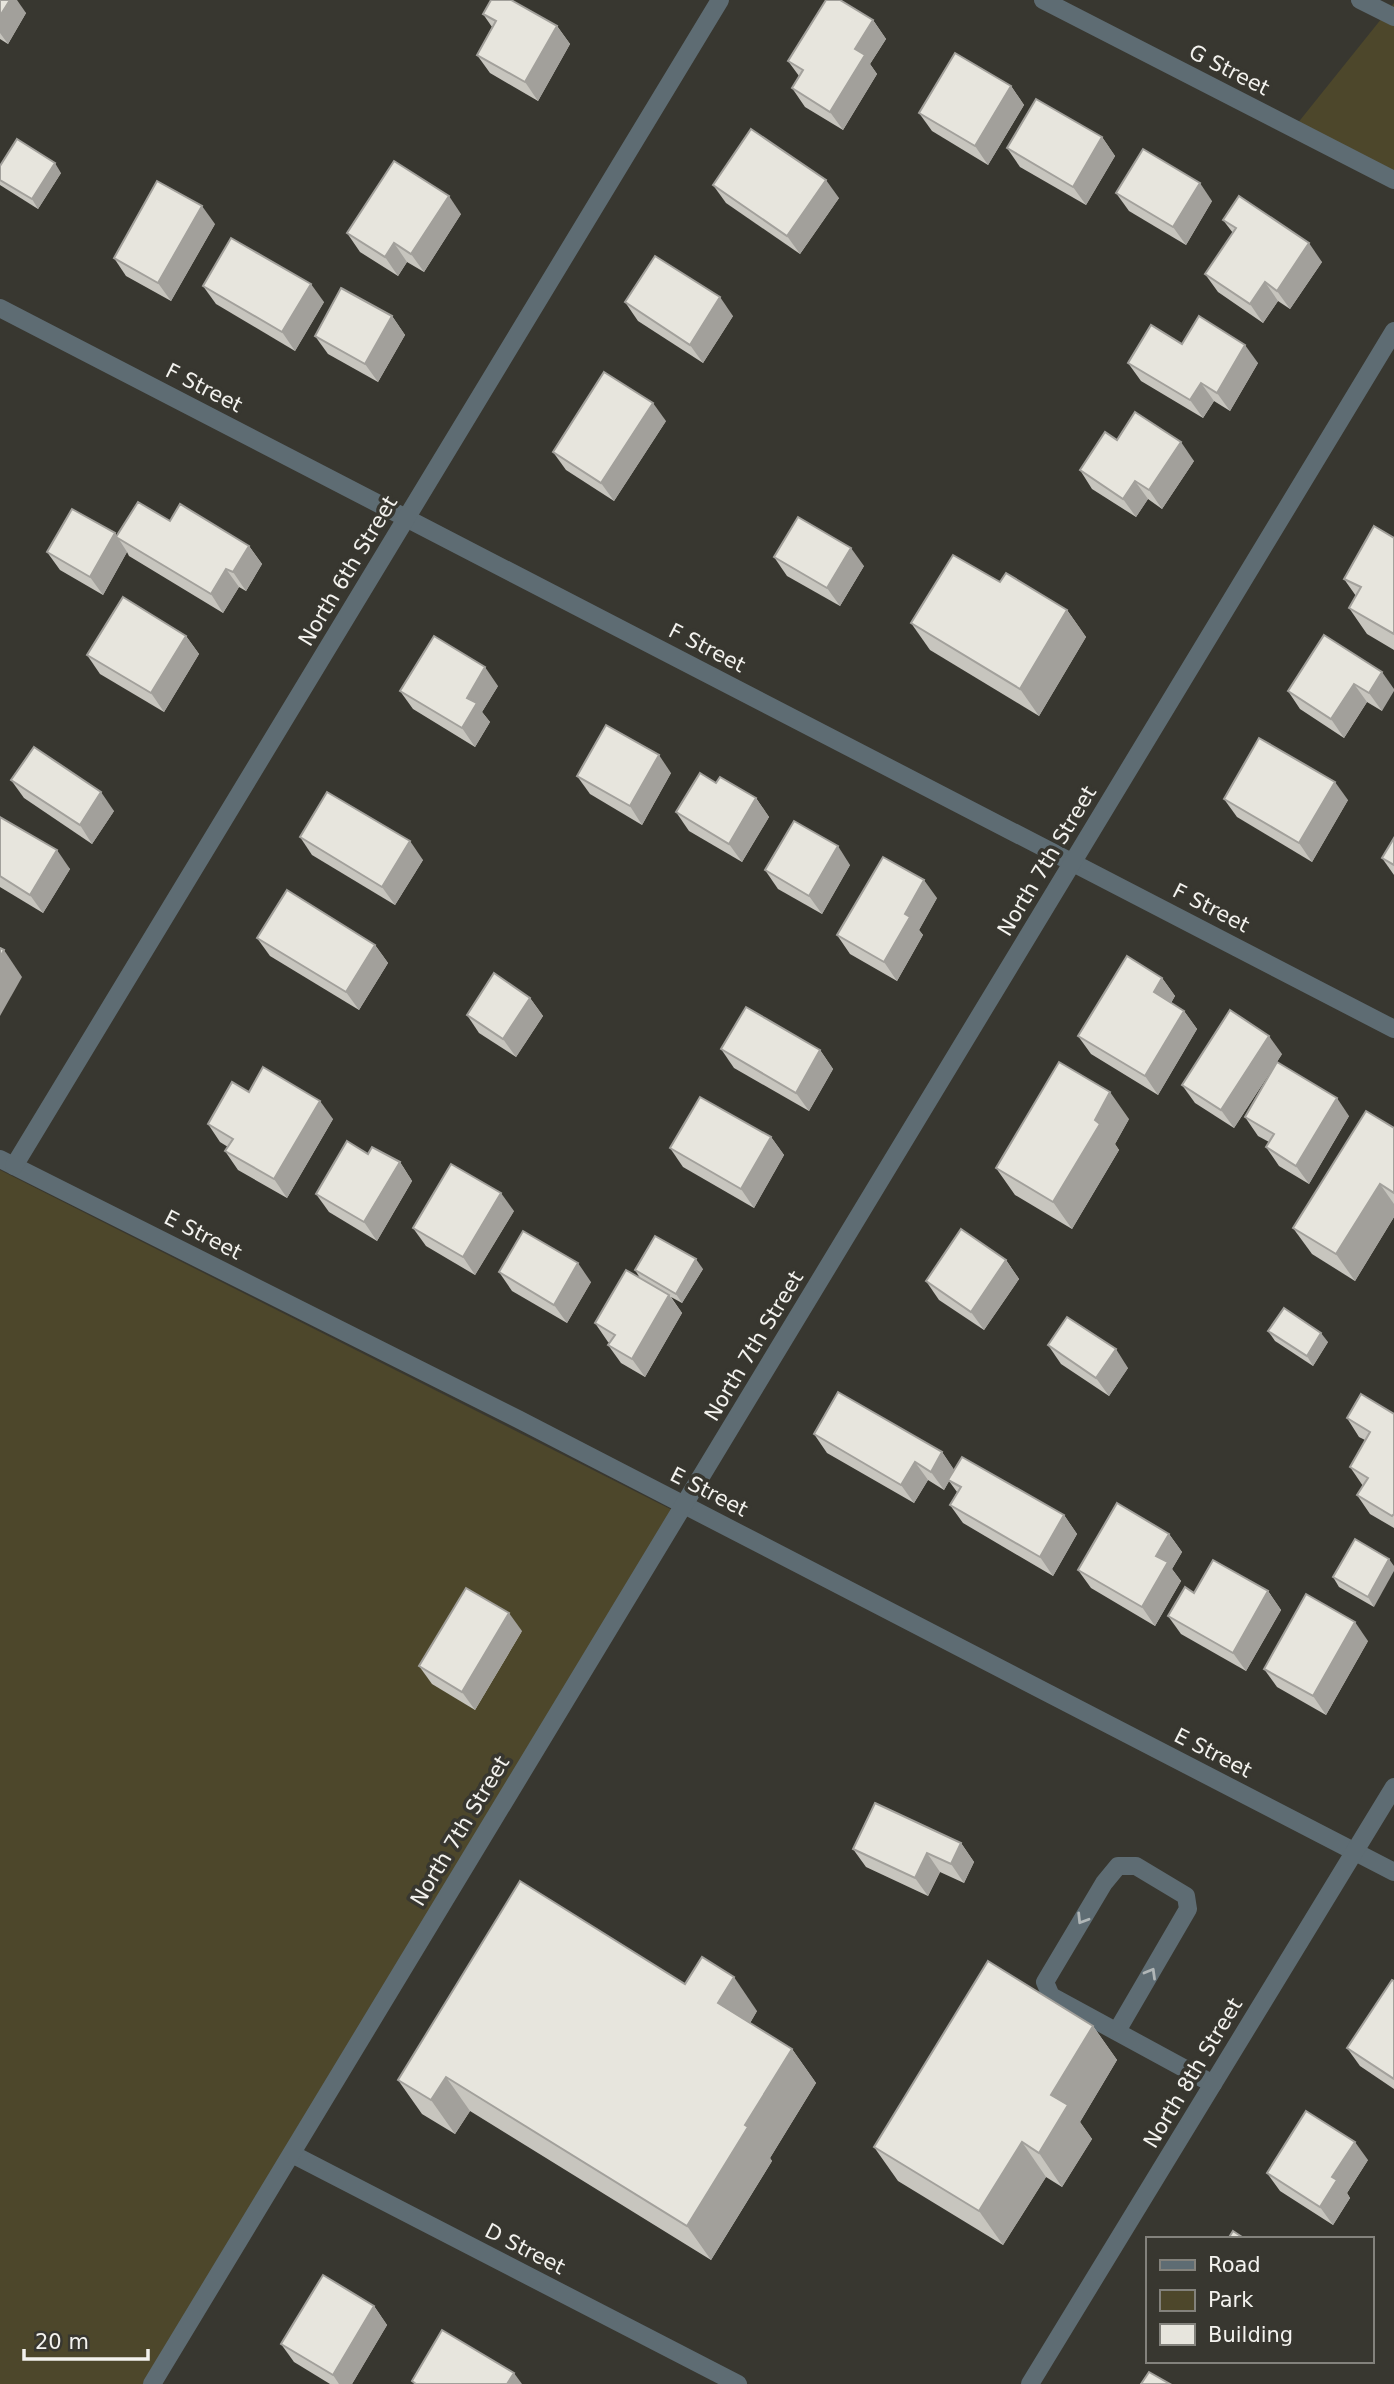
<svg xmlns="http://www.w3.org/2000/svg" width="1394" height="2384" font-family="'DejaVu Sans',sans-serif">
  <rect width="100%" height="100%" fill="#383730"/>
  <!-- green -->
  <g fill="#4d472b">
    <polygon points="1394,3 1394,181 1293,129"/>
    <polygon points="0,1170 678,1513 155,2384 0,2384"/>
  </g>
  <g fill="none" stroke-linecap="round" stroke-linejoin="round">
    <!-- lane -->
    <g stroke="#5e6c73" stroke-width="18">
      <polyline points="1360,0 1394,17"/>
      <polyline points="1117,2031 1188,1909 1186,1896 1136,1866 1118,1866 1104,1883 1045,1982 1051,1996 1213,2084"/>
    </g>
    <!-- street -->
    <g stroke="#5e6c73" stroke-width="18">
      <polyline points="1043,0 1394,180"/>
      <polyline points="0,308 1394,1029"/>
      <polyline points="0,1159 518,1419 1394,1872"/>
      <polyline points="14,1166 720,0"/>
      <polyline points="292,2154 738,2384"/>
      <polyline points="152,2384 1394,331"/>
      <polyline points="1030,2384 1394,1787"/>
    </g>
  </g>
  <!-- wall -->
  <g fill="#c7c5be">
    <polygon points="0,0 26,13 8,44 0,39"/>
    <polygon points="483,14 557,26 570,44 538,101 490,73 477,55 492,27"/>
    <polygon points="873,20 886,39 870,64 877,74 843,130 805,107 792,88 799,76 788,61"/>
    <polygon points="1011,86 1024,105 988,165 932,131 919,113"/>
    <polygon points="1102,137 1115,156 1086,205 1020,167 1007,148"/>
    <polygon points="61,173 38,209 0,185 0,180"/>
    <polygon points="713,185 839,198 800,254 726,203"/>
    <polygon points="1116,193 1212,201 1186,245 1129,211"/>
    <polygon points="461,214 424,272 407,262 398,276 360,252 347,233"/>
    <polygon points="1223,220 1322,262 1290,309 1278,301 1263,323 1218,292 1205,274 1233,233"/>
    <polygon points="215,224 171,301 126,276 114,258"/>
    <polygon points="203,286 324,302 295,351 216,304"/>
    <polygon points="625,302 733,316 703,363 638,321"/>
    <polygon points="392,316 405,335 378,382 328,354 315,336"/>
    <polygon points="1182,344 1258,363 1230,411 1214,401 1203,418 1141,381 1128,363"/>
    <polygon points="666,421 614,501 566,470 553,452"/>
    <polygon points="1117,440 1194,461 1162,509 1148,499 1136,517 1092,489 1080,470"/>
    <polygon points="170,521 249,546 262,564 246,591 239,587 223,613 129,556 127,552 103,595 60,570 47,552 115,533 117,536"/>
    <polygon points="1394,538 1394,650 1367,634 1349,608 1356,596 1344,579"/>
    <polygon points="774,557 864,566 840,606 787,576"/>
    <polygon points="1000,582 1067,610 1086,637 1039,716 930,650 911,623"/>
    <polygon points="186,636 199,654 164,712 100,674 87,655"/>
    <polygon points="1382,672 1382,711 1367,702 1344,738 1300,709 1288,691"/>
    <polygon points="498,686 482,712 490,722 475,747 413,709 400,691"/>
    <polygon points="671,773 642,825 590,794 577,776"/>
    <polygon points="11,780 114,811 92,844 24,798"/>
    <polygon points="716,783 756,798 769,817 742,862 689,831 676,812"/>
    <polygon points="1224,799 1348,800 1312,862 1237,817"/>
    <polygon points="0,817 70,869 43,913 0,887"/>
    <polygon points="300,837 423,860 395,905 312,855"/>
    <polygon points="1394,838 1394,875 1382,858"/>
    <polygon points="850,865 822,914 778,889 765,870"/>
    <polygon points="937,898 919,930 923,935 897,981 850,954 837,935"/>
    <polygon points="257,938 375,945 388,963 359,1010 270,956"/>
    <polygon points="1162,978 1175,996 1171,1003 1184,1011 1197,1029 1158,1095 1091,1054 1078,1036"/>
    <polygon points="530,998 543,1016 516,1057 479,1033 467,1015"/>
    <polygon points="721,1049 820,1050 833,1069 809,1111 734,1068"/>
    <polygon points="1282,1054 1234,1128 1195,1103 1182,1085"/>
    <polygon points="249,1092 333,1119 287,1198 238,1170 225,1151 228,1147 220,1142 208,1124"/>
    <polygon points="1349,1116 1309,1184 1279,1166 1266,1147 1269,1142 1258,1136 1245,1117"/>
    <polygon points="1129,1119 1115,1144 1119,1150 1072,1229 1015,1195 996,1168"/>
    <polygon points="1394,1128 1394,1217 1355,1281 1312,1254 1293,1228"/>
    <polygon points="771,1137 784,1155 754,1208 683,1167 670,1148"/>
    <polygon points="400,1162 412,1181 377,1241 329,1212 316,1194"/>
    <polygon points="514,1211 475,1275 426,1246 413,1228"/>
    <polygon points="1006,1260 1019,1279 984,1330 939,1300 926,1281"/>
    <polygon points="703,1269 682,1303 671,1297 682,1313 645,1377 621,1363 608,1345 610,1343 608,1342 595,1323 640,1278 635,1270"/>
    <polygon points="499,1272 591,1282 567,1323 512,1291"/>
    <polygon points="1268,1331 1328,1342 1313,1366 1275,1341"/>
    <polygon points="1048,1345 1128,1368 1109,1396 1061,1364"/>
    <polygon points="1394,1414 1394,1528 1370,1514 1357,1495 1363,1486 1350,1467 1365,1440 1359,1437 1347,1418"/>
    <polygon points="814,1434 942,1452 954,1470 1064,1515 1077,1534 1053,1576 963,1523 950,1505 957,1492 949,1481 944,1490 928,1480 914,1503 827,1453"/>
    <polygon points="1169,1534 1182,1552 1172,1569 1181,1581 1155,1626 1091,1588 1078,1570"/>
    <polygon points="1355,1539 1374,1607 1339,1587 1333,1577"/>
    <polygon points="1268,1591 1281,1610 1246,1671 1181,1634 1168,1616 1194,1593"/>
    <polygon points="522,1631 475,1710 432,1684 419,1666"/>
    <polygon points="1368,1641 1326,1715 1277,1687 1264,1669"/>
    <polygon points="961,1843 974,1862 964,1883 940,1872 928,1896 866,1867 853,1849"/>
    <polygon points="1394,1981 1394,2089 1360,2066 1347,2048"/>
    <polygon points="757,2011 750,2023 792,2049 816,2083 770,2158 772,2161 711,2260 470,2111 455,2134 422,2114 398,2080"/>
    <polygon points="1093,2026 1117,2060 1080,2122 1092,2139 1062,2187 1046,2177 1003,2245 898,2181 874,2147"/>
    <polygon points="1368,2160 1347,2193 1350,2198 1333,2225 1280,2191 1267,2173"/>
    <polygon points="374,2306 387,2325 352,2384 330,2384 294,2362 281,2344"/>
  </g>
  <!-- shaded-wall -->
  <g fill="#a2a09b">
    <polygon points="7,0 17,0 26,13 8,44 0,33 0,16"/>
    <polygon points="873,20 886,39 870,64 877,74 843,130 830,112 855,49"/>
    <polygon points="557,26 570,44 538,101 525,82"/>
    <polygon points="1011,86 1024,105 988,165 975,146"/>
    <polygon points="1102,137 1115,156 1086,205 1073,187"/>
    <polygon points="55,163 61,173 38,209 32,199"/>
    <polygon points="826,180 839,198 800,254 787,236"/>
    <polygon points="1200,183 1212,201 1186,245 1173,227"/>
    <polygon points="449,196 461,214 424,272 411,254"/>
    <polygon points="202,206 215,224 171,301 158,283"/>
    <polygon points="394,243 407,262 398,276 385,257"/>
    <polygon points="1309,243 1322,262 1290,309 1277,291"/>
    <polygon points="1265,282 1278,301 1263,323 1250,304"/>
    <polygon points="311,284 324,302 295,351 282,332"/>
    <polygon points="720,297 733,316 703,363 690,345"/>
    <polygon points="392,316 405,335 378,382 365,364"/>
    <polygon points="1245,345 1258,363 1230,411 1217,393"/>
    <polygon points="1201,383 1214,401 1203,418 1190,400"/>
    <polygon points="653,403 666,421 614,501 601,483"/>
    <polygon points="1181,442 1194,461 1162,509 1149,490"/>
    <polygon points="1135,481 1148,499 1136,517 1123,499"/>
    <polygon points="115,533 127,552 103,595 90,577"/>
    <polygon points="249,546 262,564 246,591 233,572"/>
    <polygon points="851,548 864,566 840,606 827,588"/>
    <polygon points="226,569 239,587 223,613 211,594"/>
    <polygon points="1067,610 1086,637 1039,716 1020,689"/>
    <polygon points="186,636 199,654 164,712 151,693"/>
    <polygon points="485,667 498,686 482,712 490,722 475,747 462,728 467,698"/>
    <polygon points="1382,672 1394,689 1394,691 1382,711 1369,693"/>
    <polygon points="1354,684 1367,702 1344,738 1331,719"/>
    <polygon points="659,755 671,773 642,825 630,806"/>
    <polygon points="1335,782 1348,800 1312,862 1299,843"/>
    <polygon points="101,792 114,811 92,844 80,825"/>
    <polygon points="756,798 769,817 742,862 729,844"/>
    <polygon points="410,841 423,860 395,905 382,887"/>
    <polygon points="838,846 850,865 822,914 809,896"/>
    <polygon points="57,850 70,869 43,913 30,895"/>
    <polygon points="924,880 937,898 919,930 923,935 897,981 884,962 905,914"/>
    <polygon points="375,945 388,963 359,1010 346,992"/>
    <polygon points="4,950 22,977 0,1016 0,957"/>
    <polygon points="1162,978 1175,996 1166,1011 1154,992"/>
    <polygon points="530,998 543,1016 516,1057 503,1039"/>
    <polygon points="1184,1011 1197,1029 1158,1095 1145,1076"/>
    <polygon points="1269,1036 1282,1054 1234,1128 1221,1110"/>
    <polygon points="820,1050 833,1069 809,1111 796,1093"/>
    <polygon points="1110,1092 1129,1119 1115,1144 1119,1150 1072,1229 1053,1202 1095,1120"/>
    <polygon points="1337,1098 1349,1116 1309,1184 1296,1166"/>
    <polygon points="320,1101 333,1119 287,1198 274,1179"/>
    <polygon points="771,1137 784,1155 754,1208 741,1189"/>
    <polygon points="400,1162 412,1181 377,1241 364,1222"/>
    <polygon points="1380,1184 1394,1204 1394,1217 1355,1281 1336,1254"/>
    <polygon points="501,1193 514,1211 475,1275 463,1257"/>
    <polygon points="696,1259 703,1269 682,1303 676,1294"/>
    <polygon points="1006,1260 1019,1279 984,1330 971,1312"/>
    <polygon points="578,1263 591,1282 567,1323 554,1305"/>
    <polygon points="669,1295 682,1313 645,1377 632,1359"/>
    <polygon points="1321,1333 1328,1342 1313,1366 1307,1356"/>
    <polygon points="1116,1349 1128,1368 1109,1396 1096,1378"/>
    <polygon points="942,1452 955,1471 944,1490 931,1472"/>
    <polygon points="915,1462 928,1480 914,1503 901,1485"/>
    <polygon points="1064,1515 1077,1534 1053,1576 1040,1557"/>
    <polygon points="1169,1534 1182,1552 1172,1569 1181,1581 1155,1626 1142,1607 1156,1556"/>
    <polygon points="1389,1559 1394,1566 1394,1571 1374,1607 1368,1597"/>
    <polygon points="1268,1591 1281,1610 1246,1671 1233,1653"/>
    <polygon points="509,1613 522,1631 475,1710 462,1692"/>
    <polygon points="1355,1622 1368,1641 1326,1715 1313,1696"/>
    <polygon points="961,1843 974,1862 964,1883 951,1864"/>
    <polygon points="927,1853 940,1872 928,1896 915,1878"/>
    <polygon points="734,1977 757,2011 742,2037 718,2003"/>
    <polygon points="1093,2026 1117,2060 1080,2122 1092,2139 1062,2187 1039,2153 1051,2095"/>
    <polygon points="792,2049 816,2083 770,2158 772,2161 711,2260 687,2226 745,2125"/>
    <polygon points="446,2077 470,2111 455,2134 431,2100"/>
    <polygon points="1022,2142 1046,2177 1003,2245 979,2211"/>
    <polygon points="1355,2142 1368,2160 1347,2193 1350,2198 1333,2225 1320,2207 1332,2177"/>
    <polygon points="374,2306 387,2325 352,2384 339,2384 333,2375"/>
    <polygon points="514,2373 522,2384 507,2384"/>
  </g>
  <!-- building -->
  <g fill="#e7e5dd" stroke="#a2a09b" stroke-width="2">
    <polygon points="0,0 10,0 0,16"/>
    <polygon points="491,0 511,0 557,26 525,82 477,55 496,21 483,14"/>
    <polygon points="826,0 840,0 873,20 855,49 865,55 830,112 792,88 803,70 788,61"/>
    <polygon points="955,53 1011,86 975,146 919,113"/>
    <polygon points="1036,99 1102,137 1073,187 1007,148"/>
    <polygon points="751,129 826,180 787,236 713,185"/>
    <polygon points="17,139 55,163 32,199 0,180 0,166"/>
    <polygon points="1143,149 1200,183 1173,227 1116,193"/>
    <polygon points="394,161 449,196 411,254 394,243 385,257 347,233"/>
    <polygon points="157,181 202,206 158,283 114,258"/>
    <polygon points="1239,196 1309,243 1277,291 1265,282 1250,304 1205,274 1236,228 1223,220"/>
    <polygon points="231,238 311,284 282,332 203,286"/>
    <polygon points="655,256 720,297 690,345 625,302"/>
    <polygon points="341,288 392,316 365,364 315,336"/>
    <polygon points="1199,316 1245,345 1217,393 1201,383 1190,400 1128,363 1151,325 1182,344"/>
    <polygon points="604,372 653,403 601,483 553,452"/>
    <polygon points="1135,412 1181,442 1149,490 1135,481 1123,499 1080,470 1105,432 1117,440"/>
    <polygon points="138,502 170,521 180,504 249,546 233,572 226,569 211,594 116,537"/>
    <polygon points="72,509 115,533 90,577 47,552"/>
    <polygon points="798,517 851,548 827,588 774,557"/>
    <polygon points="1374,526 1394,538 1394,634 1349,608 1361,587 1344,579"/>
    <polygon points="953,555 1000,582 1006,573 1067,610 1020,689 911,623"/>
    <polygon points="123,597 186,636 151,693 87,655"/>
    <polygon points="1324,635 1382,672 1369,693 1354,684 1331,719 1288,691"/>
    <polygon points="434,636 485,667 467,698 477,703 462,728 400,691"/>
    <polygon points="606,725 659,755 630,806 577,776"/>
    <polygon points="1259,738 1335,782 1299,843 1224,799"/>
    <polygon points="34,747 101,792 80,825 11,780"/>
    <polygon points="700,773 716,783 720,777 756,798 729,844 676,812"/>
    <polygon points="327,792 410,841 382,887 300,837"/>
    <polygon points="0,817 57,850 30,895 0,876"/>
    <polygon points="794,821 838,846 809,896 765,870"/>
    <polygon points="1394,838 1394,865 1382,858"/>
    <polygon points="883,857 924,880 905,914 910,917 884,962 837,935"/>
    <polygon points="287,890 375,945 346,992 257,938"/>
    <polygon points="0,948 4,950 0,957"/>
    <polygon points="1127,956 1162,978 1154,992 1184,1011 1145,1076 1078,1036"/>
    <polygon points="494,973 530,998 503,1039 467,1015"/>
    <polygon points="746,1007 820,1050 796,1093 721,1049"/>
    <polygon points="1230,1010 1269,1036 1221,1110 1182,1085"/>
    <polygon points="1059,1062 1110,1092 1095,1120 1100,1124 1053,1202 996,1168"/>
    <polygon points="1277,1062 1337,1098 1296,1166 1266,1147 1274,1134 1245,1117"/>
    <polygon points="263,1067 320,1101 274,1179 225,1151 233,1139 208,1124 232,1082 249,1092"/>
    <polygon points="700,1097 771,1137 741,1189 670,1148"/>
    <polygon points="1366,1111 1394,1128 1394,1193 1380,1184 1336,1254 1293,1228"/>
    <polygon points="347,1141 368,1154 372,1147 400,1162 364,1222 316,1194"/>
    <polygon points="451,1164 501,1193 463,1257 413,1228"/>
    <polygon points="961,1229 1006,1260 971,1312 926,1281"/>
    <polygon points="523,1231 578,1263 554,1305 499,1272"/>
    <polygon points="655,1236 696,1259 676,1294 635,1270"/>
    <polygon points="626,1270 669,1295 632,1359 608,1345 615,1335 595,1323"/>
    <polygon points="1284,1308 1321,1333 1307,1356 1268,1331"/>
    <polygon points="1067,1317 1116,1349 1096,1378 1048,1345"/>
    <polygon points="838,1392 942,1452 931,1472 915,1462 901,1485 814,1434"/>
    <polygon points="1361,1394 1394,1414 1394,1514 1392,1516 1357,1495 1368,1478 1350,1467 1370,1432 1347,1418"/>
    <polygon points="962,1457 1064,1515 1040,1557 950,1505 961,1487 948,1480"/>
    <polygon points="1117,1503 1169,1534 1156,1556 1168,1562 1142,1607 1078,1570"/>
    <polygon points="1355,1539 1389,1559 1368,1597 1333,1577"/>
    <polygon points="1213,1560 1268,1591 1233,1653 1168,1616 1185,1587 1194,1593"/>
    <polygon points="466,1588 509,1613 462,1692 419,1666"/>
    <polygon points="1306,1594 1355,1622 1313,1696 1264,1669"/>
    <polygon points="875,1803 961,1843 951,1864 927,1853 915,1878 853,1849"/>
    <polygon points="520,1881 685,1984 702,1957 734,1977 718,2003 792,2049 745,2125 748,2127 687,2226 446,2077 431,2100 398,2080"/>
    <polygon points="988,1961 1093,2026 1051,2095 1068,2105 1039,2153 1022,2142 979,2211 874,2147"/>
    <polygon points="1392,1980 1394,1981 1394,2079 1347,2048"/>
    <polygon points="1306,2111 1355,2142 1332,2177 1337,2180 1320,2207 1267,2173"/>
    <polygon points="1233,2231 1245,2239 1228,2239"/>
    <polygon points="323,2275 374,2306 333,2375 281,2344"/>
    <polygon points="442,2330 514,2373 507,2384 416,2384 412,2381"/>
    <polygon points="1149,2372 1170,2384 1141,2384"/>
  </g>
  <!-- one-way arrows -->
  <defs><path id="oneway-chevron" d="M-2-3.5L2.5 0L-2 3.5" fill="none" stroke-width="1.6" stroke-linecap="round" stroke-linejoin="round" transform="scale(1.75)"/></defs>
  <g stroke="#b0b6b7">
    <use href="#oneway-chevron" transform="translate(1082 1919) rotate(122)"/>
    <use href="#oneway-chevron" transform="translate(1151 1973) rotate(-60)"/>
  </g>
  <g text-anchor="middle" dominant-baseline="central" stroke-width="7" stroke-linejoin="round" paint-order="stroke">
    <!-- street labels -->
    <g font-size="21" fill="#f3f2ee" stroke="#383730">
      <text transform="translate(1229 70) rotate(27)">G Street</text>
      <text transform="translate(204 388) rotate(27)">F Street</text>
      <text transform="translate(348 571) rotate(-59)">North 6th Street</text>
      <text transform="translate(707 648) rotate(27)">F Street</text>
      <text transform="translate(1047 861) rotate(-59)">North 7th Street</text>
      <text transform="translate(1211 908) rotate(27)">F Street</text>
      <text transform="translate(203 1235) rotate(27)">E Street</text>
      <text transform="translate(754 1346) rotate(-59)">North 7th Street</text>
      <text transform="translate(709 1492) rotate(27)">E Street</text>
      <text transform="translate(1213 1753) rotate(27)">E Street</text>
      <text transform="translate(460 1831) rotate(-59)">North 7th Street</text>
      <text transform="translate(1193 2073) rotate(-59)">North 8th Street</text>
      <text transform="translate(525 2249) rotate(27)">D Street</text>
    </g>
  </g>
  <!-- legend -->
  <rect x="1146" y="2237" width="228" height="126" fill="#383730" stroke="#83827c" stroke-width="2"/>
  <rect x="1160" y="2260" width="35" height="10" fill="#5e6c73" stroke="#83827c" stroke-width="2"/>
  <text x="1208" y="2272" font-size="21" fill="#f3f2ee">Road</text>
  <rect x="1160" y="2290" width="35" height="21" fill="#4d472b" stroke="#83827c" stroke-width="2"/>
  <text x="1208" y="2307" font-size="21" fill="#f3f2ee">Park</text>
  <rect x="1160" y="2324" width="35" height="21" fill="#e7e5dd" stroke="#83827c" stroke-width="2"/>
  <text x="1208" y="2342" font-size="21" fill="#f3f2ee">Building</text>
  <!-- scale -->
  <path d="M24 2349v10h124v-10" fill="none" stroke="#f3f2ee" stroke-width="3.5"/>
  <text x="35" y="2349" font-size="21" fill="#f3f2ee" stroke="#383730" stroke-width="5" paint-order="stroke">20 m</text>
</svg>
